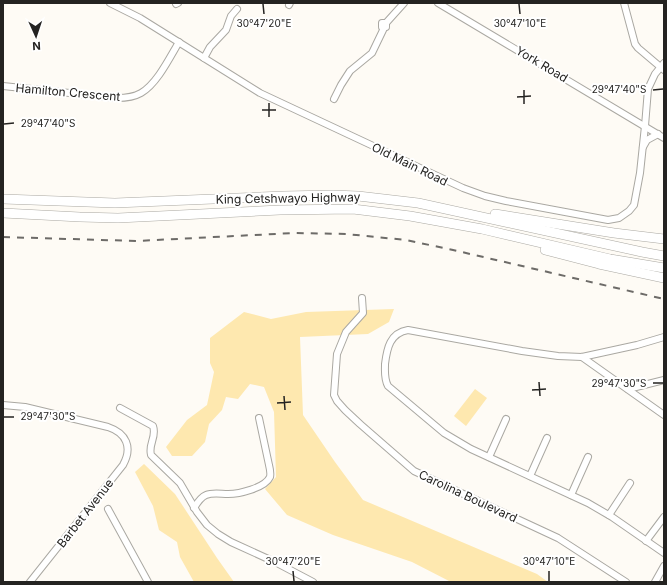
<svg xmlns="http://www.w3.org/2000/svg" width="667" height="585" font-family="Inter,sans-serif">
  <rect width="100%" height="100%" fill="#fefbf5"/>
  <!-- green -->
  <g fill="#fee8af">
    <polygon points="394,309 389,322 368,334 300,337 303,415 335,462 363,500 537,574 548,582 451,582 412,562 333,535 287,515 265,489 276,477 274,412 264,387 250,384 238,399 226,397 222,410 209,424 205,442 192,456 172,456 166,447 187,420 207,405 214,372 210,363 210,338 244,312 271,319 306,312"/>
    <polygon points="475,389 487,398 466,426 454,416"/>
    <polygon points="144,464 175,494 217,558 234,582 194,582 180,557 177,542 159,530 153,506 135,472"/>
  </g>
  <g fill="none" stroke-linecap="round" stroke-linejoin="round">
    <!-- minor casing -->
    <g stroke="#aaa8a2" stroke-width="8">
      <g id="minor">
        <polyline points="110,3 140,18 260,93 463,188 485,196 506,201 608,220 619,218 629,211 634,205 640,173 645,126 648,89 655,74 664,63"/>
        <polyline points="438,3 664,138"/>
        <polyline points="624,3 635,44 638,48 664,70"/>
        <polyline points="176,4 178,3"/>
        <polyline points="289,5 290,3"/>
        <polyline points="386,23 386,27 382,27 382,23 386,23 404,3"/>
        <polyline points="204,58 210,47 226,30 231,16 237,9"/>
        <path d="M 3,86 L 117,98 C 125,98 134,97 141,93 C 157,84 170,57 179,42"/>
        <polyline points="334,99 341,85 350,71 372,53 384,28"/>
        <polyline points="643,147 647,140 658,134"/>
        <polyline points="362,298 363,313 346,332 337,354 334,395 337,401 345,410 360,424 414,471 558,538 626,582"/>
        <path d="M 664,337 L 637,345 L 582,357 L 558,356 L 522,351 L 408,330 C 390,333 387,348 385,364 C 385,372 384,379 388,386 L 444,433 L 471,449 L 588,503 L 612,517 L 664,553"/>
        <polyline points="582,357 664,415"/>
        <polyline points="628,389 664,380"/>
        <path d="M 3,405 L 25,407 L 108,427 C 126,433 133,447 123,465 L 30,582"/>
        <path d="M 120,408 L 153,426 C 157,437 148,444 151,455 L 180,483 L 197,512 L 207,525 L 218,534 L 231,542 L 277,563 L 313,582"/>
        <polyline points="489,457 506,419"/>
        <polyline points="530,476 547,438"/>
        <polyline points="571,495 588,457"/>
        <path d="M 194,508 C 197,503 201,497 206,495 C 213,492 221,494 228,494 C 239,494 265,488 270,477 C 271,473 270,469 269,465 L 259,418"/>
        <polyline points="108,509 148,582"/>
        <polyline points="609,515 630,483"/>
        <polyline points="646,541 664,517"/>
        <polyline points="655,582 664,566"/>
      </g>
    </g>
    <!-- highway casing -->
    <g stroke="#aaa8a2" stroke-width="10">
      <g id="highway">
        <polyline points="3,199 115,203 284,196 333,195 358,196 418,203 642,252 664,256"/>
        <polyline points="3,213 80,217 118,218 280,210 353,209 410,216 482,229 610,259 664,268"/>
        <polyline points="495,214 614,233 664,239"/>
        <polyline points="545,250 599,264 664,278"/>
      </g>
    </g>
    <!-- minor -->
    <use href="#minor" stroke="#fff" stroke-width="6"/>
    <!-- highway -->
    <use href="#highway" stroke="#fff" stroke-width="9"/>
    <!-- rail -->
    <polyline stroke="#6d6b68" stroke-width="2" stroke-dasharray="7 7" stroke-linecap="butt" points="3,237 136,241 294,233 346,234 406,240 453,250 664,299"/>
  </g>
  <!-- ticks -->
  <path fill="none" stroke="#242321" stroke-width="1.5" d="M 263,4 L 264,14M 519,4 L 520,14M 524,90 L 524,104M 653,90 L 663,89M 517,97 L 531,96M 269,103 L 269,117M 262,110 L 276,110M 4,124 L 14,123M 539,382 L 540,396M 653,383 L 663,383M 532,390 L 546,389M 284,396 L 285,410M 277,403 L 291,402M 4,417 L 14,417M 293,571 L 294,581M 549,571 L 549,581"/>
  <g text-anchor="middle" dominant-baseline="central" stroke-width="4" stroke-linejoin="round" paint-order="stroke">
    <!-- street labels -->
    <g font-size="12" fill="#242321" stroke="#fff">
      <text transform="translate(542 64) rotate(31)">York Road</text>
      <text transform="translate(68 92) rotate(5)">Hamilton Crescent</text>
      <text transform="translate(410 164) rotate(26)">Old Main Road</text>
      <text transform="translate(288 198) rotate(-1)">King Cetshwayo Highway</text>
      <text transform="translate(468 496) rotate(25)">Carolina Boulevard</text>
      <text transform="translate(85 513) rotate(-52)">Barbet Avenue</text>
    </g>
  </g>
  <g font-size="10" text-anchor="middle" fill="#242321" stroke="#fff" stroke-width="4" stroke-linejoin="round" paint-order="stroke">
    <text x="264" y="27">30°47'20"E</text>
    <text x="520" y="27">30°47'10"E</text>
    <text x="619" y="93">29°47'40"S</text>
    <text x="48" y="127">29°47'40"S</text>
    <text x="619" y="387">29°47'30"S</text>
    <text x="48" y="420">29°47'30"S</text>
    <text x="293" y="565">30°47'20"E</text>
    <text x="549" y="565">30°47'10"E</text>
  </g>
  <!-- border -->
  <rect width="667" height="585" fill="none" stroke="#242321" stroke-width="8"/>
  <!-- north arrow -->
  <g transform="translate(36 36) rotate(177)" stroke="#ffffff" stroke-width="3" paint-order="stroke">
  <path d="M0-3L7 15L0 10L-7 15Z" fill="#242321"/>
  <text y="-6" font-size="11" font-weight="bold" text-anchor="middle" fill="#242321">N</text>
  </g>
</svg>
